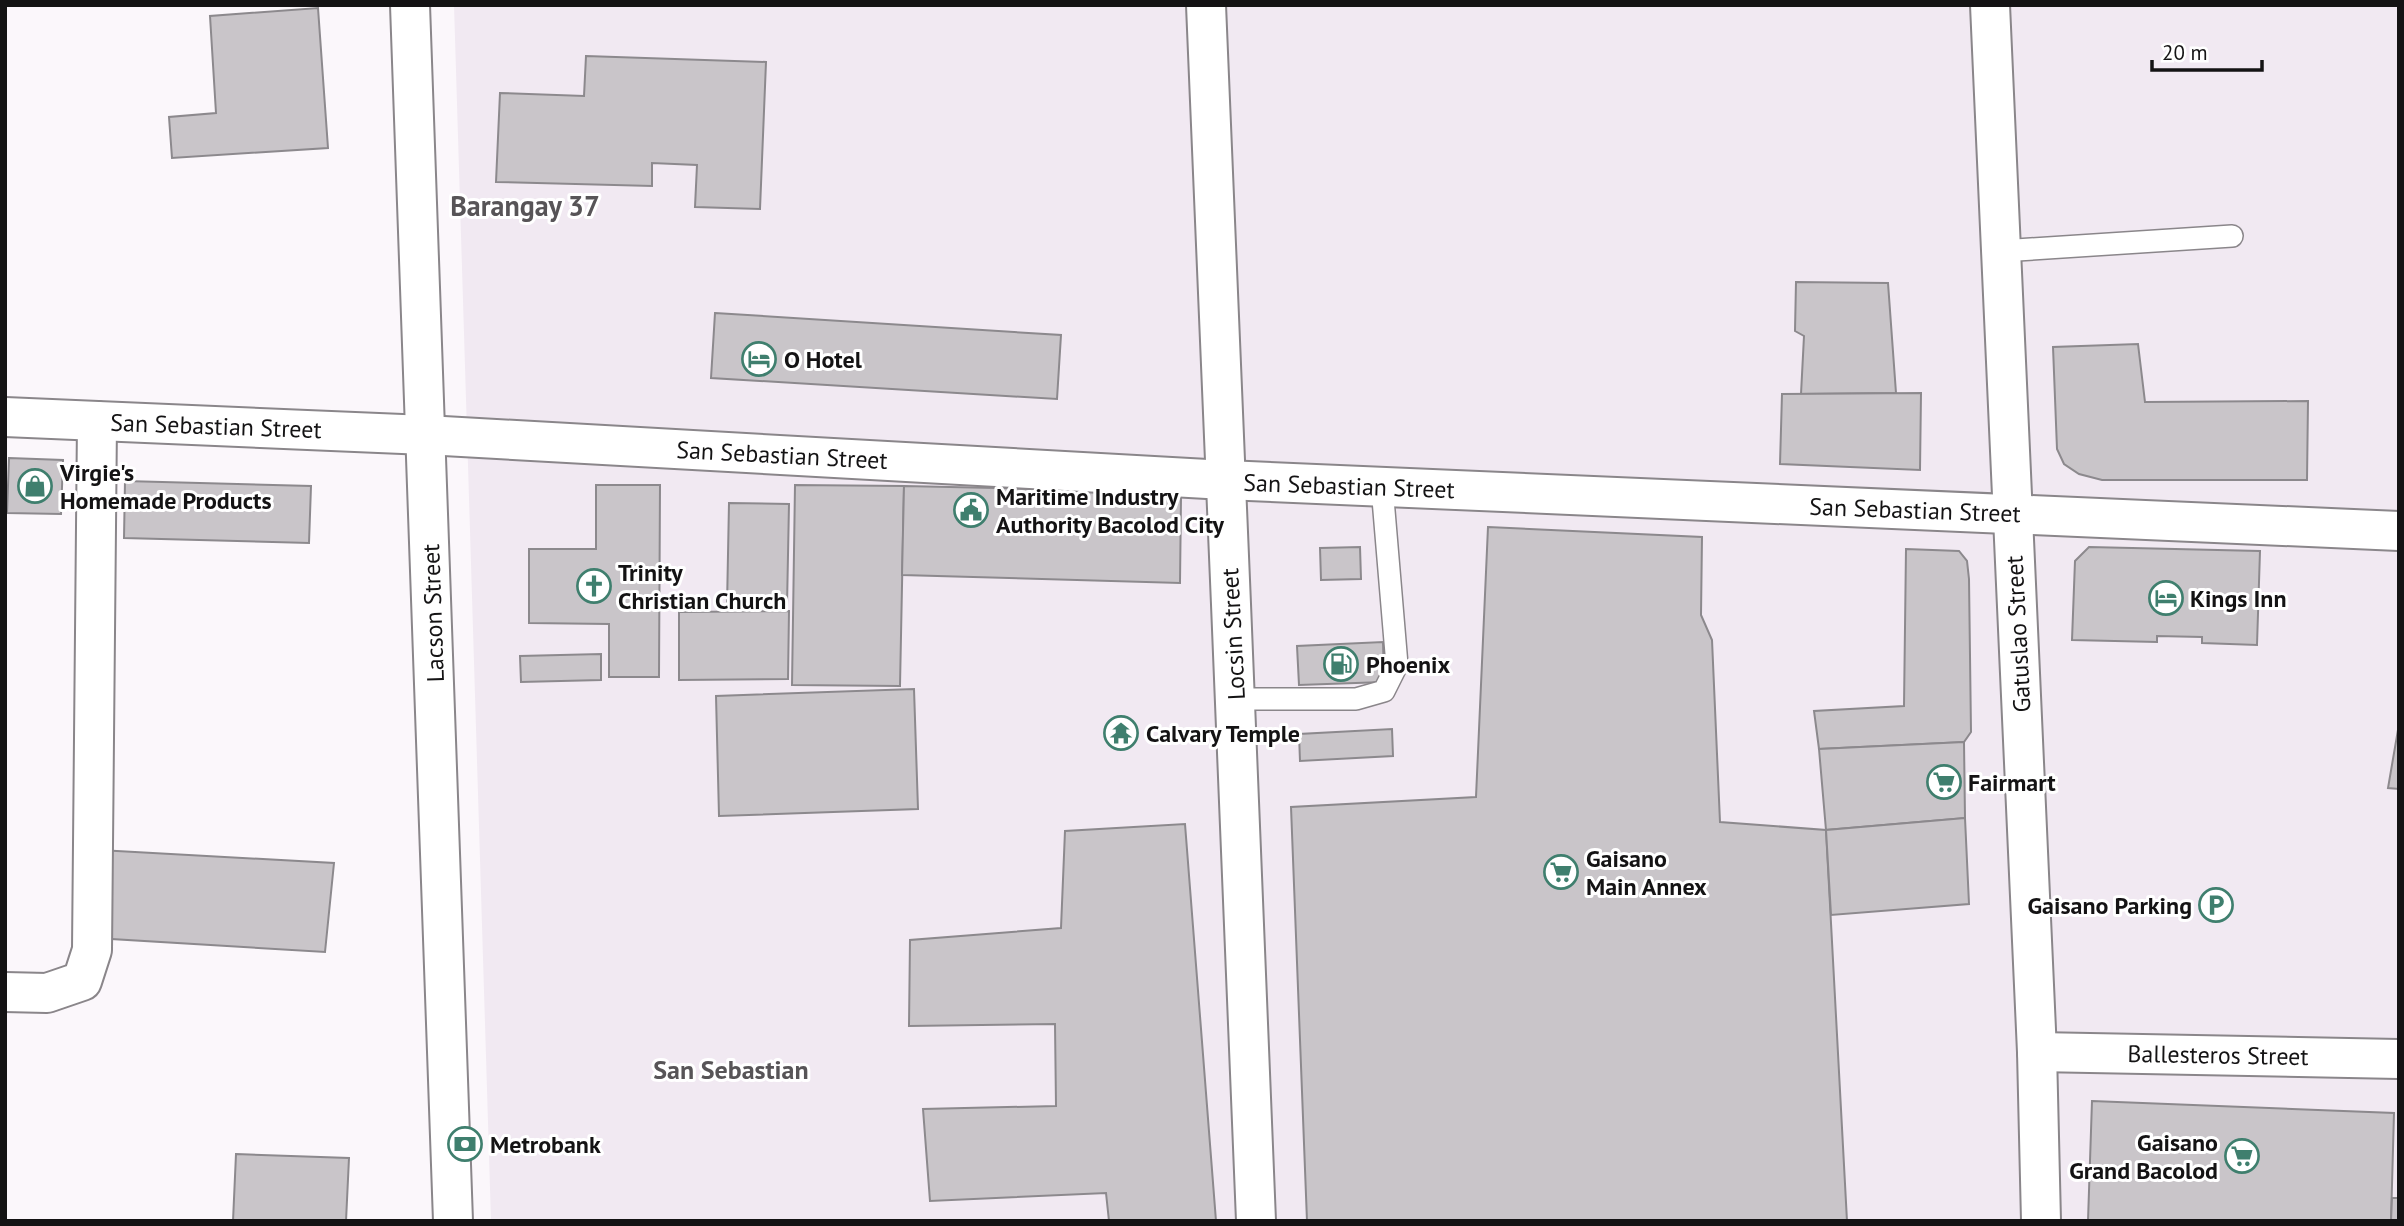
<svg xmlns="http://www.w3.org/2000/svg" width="2404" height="1226" font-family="'PT Sans',sans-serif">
  <rect width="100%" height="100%" fill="#fbf7fb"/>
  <!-- built -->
  <polygon fill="#f1e9f2" points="454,5 2399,5 2399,1221 491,1221"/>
  <!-- building -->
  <g fill="#c9c5c9" stroke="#8c898d" stroke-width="2">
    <polygon points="318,8 328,148 172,158 169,117 216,113 210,16"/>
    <polygon points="586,56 766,62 760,209 695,207 697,165 652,163 652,186 496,182 500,93 584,96"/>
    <polygon points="1796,282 1888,283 1896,393 1801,394 1804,336 1795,331"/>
    <polygon points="715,313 1061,335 1057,399 711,378"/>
    <polygon points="2138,344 2145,402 2308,401 2307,480 2102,480 2079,474 2064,464 2057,449 2053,347"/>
    <polygon points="1921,393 1920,470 1780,464 1782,394"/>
    <polygon points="9,458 63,460 61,514 7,513"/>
    <polygon points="125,481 311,486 309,543 124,538"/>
    <polygon points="596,485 660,485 659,677 609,677 609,624 529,623 529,549 596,549"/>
    <polygon points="795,485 904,486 900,686 792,685"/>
    <polygon points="904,486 1166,492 1181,498 1180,583 902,575"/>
    <polygon points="729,503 789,504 787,606 727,606"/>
    <polygon points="1488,527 1702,537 1701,615 1712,640 1720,822 1826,830 1847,1221 1307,1221 1291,807 1476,797"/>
    <polygon points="1360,547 1361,579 1321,580 1320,548"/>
    <polygon points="2089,547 2260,551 2257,645 2202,643 2202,637 2157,636 2157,642 2072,640 2075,561"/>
    <polygon points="1906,549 1959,551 1967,561 1969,579 1971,732 1964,742 1819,749 1814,711 1904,706"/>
    <polygon points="789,611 788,679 679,680 679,612"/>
    <polygon points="1383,642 1384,682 1299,685 1297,646"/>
    <polygon points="601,654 601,680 521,682 520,656"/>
    <polygon points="914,689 918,809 719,816 716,696"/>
    <polygon points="2399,724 2399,789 2388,788"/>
    <polygon points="1392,729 1393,756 1300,761 1299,734"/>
    <polygon points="1964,742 1965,818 1826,830 1819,749"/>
    <polygon points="1965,818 1969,904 1831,915 1826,830"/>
    <polygon points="1185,824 1216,1221 1109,1221 1106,1193 930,1201 923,1109 1056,1106 1055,1024 909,1026 910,940 1061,928 1065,831"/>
    <polygon points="99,850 334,863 325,952 95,938"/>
    <polygon points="2092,1101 2394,1113 2391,1221 2088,1221"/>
    <polygon points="236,1154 349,1158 346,1221 233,1221"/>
    <polygon points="2392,1198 2399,1198 2399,1221 2391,1221"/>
  </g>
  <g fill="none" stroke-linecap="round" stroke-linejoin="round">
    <!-- lane casing -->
    <g stroke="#8a868a" stroke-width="24">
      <g id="lane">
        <polyline points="2001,251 2232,236"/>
        <polyline points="1237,699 1356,699 1384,691 1397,665 1382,487"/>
      </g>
    </g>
    <!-- street casing -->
    <g stroke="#8a868a" stroke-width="42">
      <g id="street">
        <polyline points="5,992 47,993 82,981 92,950 97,421"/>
        <polyline points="2037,1052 2399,1059"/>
      </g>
    </g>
    <!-- secondary casing -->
    <g stroke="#8a868a" stroke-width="42">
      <g id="secondary">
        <polyline points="410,5 453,1221"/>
        <path d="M 1206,5 C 1222,410 1241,816 1256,1221"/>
        <polyline points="1990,5 2037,1052 2041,1221"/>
        <polyline points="5,417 426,435 1225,480 2399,531"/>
      </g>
    </g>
    <!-- lane -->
    <use href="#lane" stroke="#fff" stroke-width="21"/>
    <!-- street -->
    <use href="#street" stroke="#fff" stroke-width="38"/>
    <!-- secondary -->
    <use href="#secondary" stroke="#fff" stroke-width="38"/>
  </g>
  <!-- icons -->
  <defs>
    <g id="hotel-ring" transform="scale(1.75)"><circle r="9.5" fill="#fff" stroke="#3f7f6e" stroke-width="1.5"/><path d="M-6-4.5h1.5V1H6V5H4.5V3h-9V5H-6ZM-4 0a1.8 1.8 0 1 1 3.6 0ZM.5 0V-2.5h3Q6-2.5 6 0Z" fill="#3f7f6e"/></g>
    <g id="shop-ring" transform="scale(1.75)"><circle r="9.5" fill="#fff" stroke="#3f7f6e" stroke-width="1.5"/><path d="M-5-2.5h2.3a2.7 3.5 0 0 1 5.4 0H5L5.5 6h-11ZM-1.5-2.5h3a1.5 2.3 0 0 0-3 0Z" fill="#3f7f6e"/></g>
    <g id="civic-ring" transform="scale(1.75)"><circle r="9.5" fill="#fff" stroke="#3f7f6e" stroke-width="1.5"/><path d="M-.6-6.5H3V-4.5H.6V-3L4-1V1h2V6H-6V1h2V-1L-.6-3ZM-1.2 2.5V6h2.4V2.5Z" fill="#3f7f6e"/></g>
    <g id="church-ring" transform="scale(1.75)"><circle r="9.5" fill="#fff" stroke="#3f7f6e" stroke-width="1.5"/><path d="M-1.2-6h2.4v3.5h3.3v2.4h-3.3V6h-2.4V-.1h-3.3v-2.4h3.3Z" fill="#3f7f6e"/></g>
    <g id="fuel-ring" transform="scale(1.75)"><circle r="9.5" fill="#fff" stroke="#3f7f6e" stroke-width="1.5"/><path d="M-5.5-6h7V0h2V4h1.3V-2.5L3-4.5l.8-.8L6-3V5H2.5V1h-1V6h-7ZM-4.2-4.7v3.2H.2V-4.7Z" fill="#3f7f6e"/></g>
    <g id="temple-ring" transform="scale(1.75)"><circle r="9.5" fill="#fff" stroke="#3f7f6e" stroke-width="1.5"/><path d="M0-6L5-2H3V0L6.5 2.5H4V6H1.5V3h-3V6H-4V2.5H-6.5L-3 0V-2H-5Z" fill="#3f7f6e"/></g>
    <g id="supermarket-ring" transform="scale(1.75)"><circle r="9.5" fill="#fff" stroke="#3f7f6e" stroke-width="1.5"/><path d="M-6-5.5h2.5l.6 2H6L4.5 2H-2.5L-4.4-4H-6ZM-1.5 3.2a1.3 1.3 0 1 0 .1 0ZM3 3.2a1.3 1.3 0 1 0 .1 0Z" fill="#3f7f6e"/></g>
    <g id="parking-ring" transform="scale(1.75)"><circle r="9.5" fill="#fff" stroke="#3f7f6e" stroke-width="1.5"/><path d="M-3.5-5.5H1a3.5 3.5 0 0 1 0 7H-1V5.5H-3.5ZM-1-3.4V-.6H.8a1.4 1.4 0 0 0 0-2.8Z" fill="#3f7f6e"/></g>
    <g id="bank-ring" transform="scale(1.75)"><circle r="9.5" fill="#fff" stroke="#3f7f6e" stroke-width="1.5"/><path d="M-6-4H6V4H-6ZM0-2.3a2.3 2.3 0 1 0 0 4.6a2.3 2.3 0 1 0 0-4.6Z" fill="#3f7f6e"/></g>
  </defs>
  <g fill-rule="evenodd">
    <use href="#hotel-ring" x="759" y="359"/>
    <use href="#shop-ring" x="35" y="486"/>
    <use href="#civic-ring" x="971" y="510"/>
    <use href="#church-ring" x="594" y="586"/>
    <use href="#hotel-ring" x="2166" y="598"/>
    <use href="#fuel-ring" x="1341" y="664"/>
    <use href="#temple-ring" x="1121" y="733"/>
    <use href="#supermarket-ring" x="1944" y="782"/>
    <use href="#supermarket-ring" x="1561" y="872"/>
    <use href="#parking-ring" x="2216" y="905"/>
    <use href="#bank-ring" x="465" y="1144"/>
    <use href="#supermarket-ring" x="2242" y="1156"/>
  </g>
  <g text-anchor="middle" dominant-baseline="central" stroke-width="6" stroke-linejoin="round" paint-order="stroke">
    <!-- poi labels -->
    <g font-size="24" font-weight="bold" fill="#141314" stroke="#fff" text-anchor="start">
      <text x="784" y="359">O Hotel</text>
      <text x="60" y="472">Virgie's<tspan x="60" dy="28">Homemade Products</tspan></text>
      <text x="996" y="496">Maritime Industry<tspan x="996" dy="28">Authority Bacolod City</tspan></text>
      <text x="618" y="572">Trinity<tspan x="618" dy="28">Christian Church</tspan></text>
      <text x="2190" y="598">Kings Inn</text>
      <text x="1366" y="664">Phoenix</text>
      <text x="1146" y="733">Calvary Temple</text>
      <text x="1968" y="782">Fairmart</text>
      <text x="1586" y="858">Gaisano<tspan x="1586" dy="28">Main Annex</tspan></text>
      <text x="2192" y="905" text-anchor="end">Gaisano Parking</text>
      <text x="2218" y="1142" text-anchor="end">Gaisano<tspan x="2218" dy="28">Grand Bacolod</tspan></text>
      <text x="490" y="1144">Metrobank</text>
    </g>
    <!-- street labels -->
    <g font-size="24" fill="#141314" stroke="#fff">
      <text transform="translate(216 426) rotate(2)">San Sebastian Street</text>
      <text transform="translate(782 455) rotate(3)">San Sebastian Street</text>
      <text transform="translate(1349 486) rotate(2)">San Sebastian Street</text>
      <text transform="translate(1915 510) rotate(2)">San Sebastian Street</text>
      <text transform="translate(433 613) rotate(-92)">Lacson Street</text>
      <text transform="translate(1233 634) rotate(-93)">Locsin Street</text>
      <text transform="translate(2018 634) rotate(-93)">Gatuslao Street</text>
      <text transform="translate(2218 1055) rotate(1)">Ballesteros Street</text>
    </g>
    <!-- neighbourhood labels -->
    <g font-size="26" font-weight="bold" fill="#575457" stroke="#fff">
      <text x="731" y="1069">San Sebastian</text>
    </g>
    <!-- quarter labels -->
    <g font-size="28" font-weight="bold" fill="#575457" stroke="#fff">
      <text x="525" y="205">Barangay 37</text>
    </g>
  </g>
  <!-- border -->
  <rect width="2404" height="1226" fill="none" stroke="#141314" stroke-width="14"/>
  <!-- scale -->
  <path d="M2152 60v10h110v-10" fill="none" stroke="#141314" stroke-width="3.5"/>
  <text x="2162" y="60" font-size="21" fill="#141314" stroke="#ffffff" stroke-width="5" paint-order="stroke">20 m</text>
</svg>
